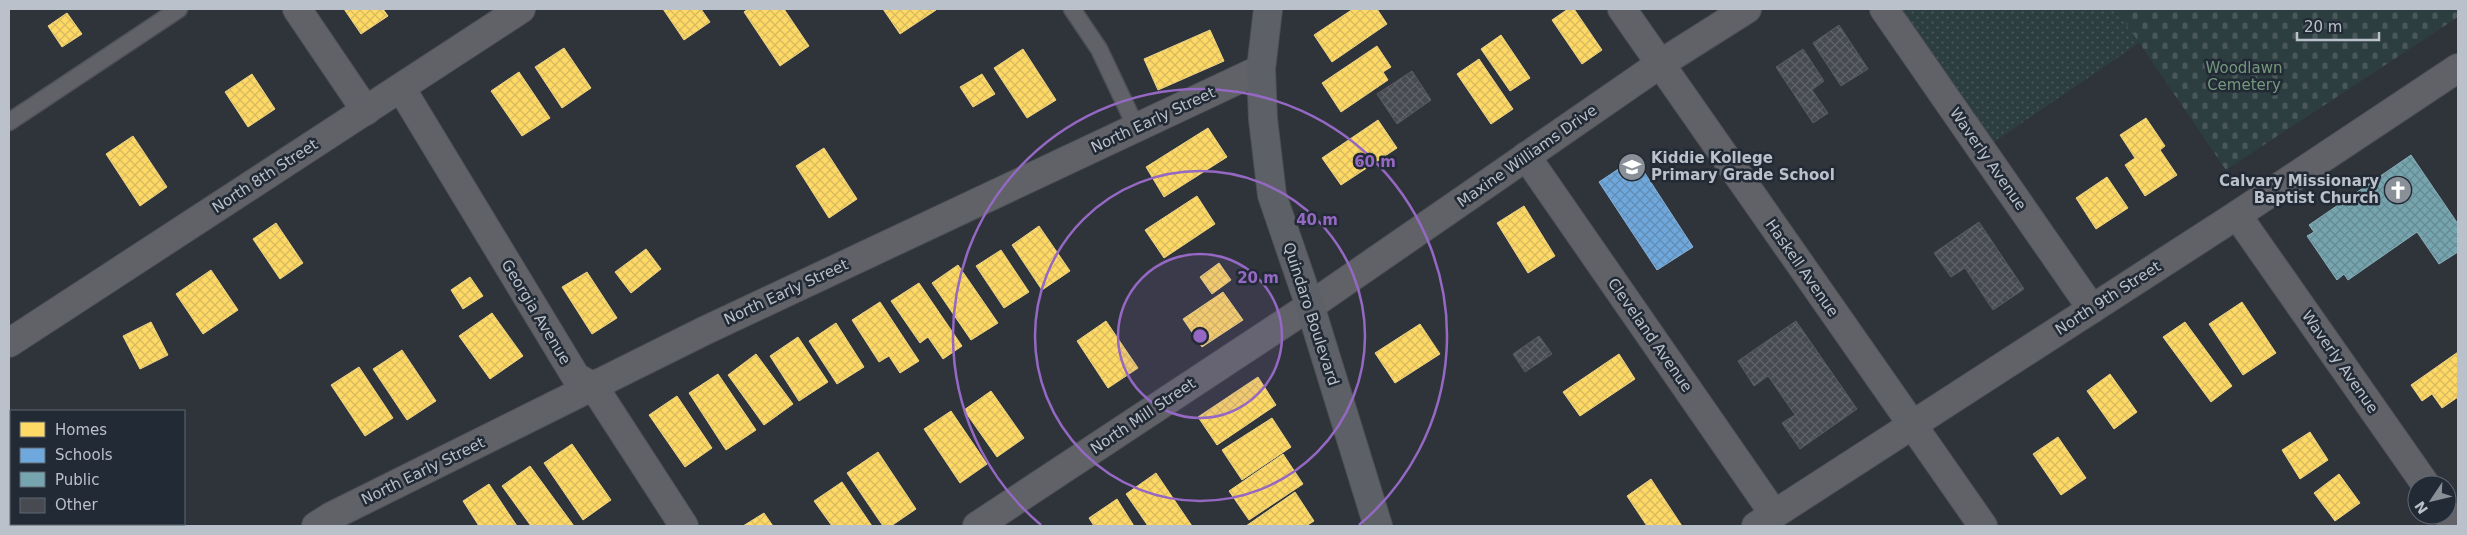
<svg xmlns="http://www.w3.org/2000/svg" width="2467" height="535" font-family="'DejaVu Sans',sans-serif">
  <defs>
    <pattern id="grass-dots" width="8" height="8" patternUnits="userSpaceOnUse" patternTransform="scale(1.25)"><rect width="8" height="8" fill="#2d3e40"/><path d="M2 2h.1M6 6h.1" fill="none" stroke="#4a585a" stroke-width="1.8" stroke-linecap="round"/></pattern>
    <pattern id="cemetery-stones" width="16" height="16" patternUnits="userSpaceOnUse" patternTransform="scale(1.25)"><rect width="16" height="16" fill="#2d3e40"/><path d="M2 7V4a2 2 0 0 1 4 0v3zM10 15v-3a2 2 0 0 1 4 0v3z" fill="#4a585a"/></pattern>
    <pattern id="homes-cross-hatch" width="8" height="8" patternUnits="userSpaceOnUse" patternTransform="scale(1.25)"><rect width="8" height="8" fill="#ffd966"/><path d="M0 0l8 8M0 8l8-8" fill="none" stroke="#d7b95e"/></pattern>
    <pattern id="schools-cross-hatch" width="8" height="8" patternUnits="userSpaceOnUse" patternTransform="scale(1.25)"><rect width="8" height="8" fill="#6fa8dc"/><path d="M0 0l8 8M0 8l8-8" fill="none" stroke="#618cb4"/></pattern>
    <pattern id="public-cross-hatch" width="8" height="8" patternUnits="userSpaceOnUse" patternTransform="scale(1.25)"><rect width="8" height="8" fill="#76a5af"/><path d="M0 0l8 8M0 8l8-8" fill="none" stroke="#668a92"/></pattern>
    <pattern id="building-cross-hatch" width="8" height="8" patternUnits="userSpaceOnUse" patternTransform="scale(1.25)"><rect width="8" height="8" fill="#474b51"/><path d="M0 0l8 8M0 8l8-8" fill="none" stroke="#606369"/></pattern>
  </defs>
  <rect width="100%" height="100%" fill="#2f343a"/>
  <!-- grass -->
  <polygon fill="url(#grass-dots)" points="1899,9 2116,9 2139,43 1991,144"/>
  <!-- cemetery -->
  <polygon fill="url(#cemetery-stones)" points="2116,9 2458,9 2458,17 2226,170"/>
  <!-- homes -->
  <g fill="url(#homes-cross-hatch)" stroke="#ebd284">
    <polygon points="344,9 383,9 388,16 361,34"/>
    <polygon points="663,9 701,9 710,22 684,40"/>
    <polygon points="748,9 784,9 809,46 780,66 744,12"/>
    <polygon points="883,9 936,9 936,10 900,34"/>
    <polygon points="1353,9 1377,9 1387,24 1332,62 1314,35"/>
    <polygon points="1568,9 1574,9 1602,50 1582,64 1552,20"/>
    <polygon points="67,13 82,34 62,47 48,26"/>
    <polygon points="1210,30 1224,61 1158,90 1144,59"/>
    <polygon points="1501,35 1530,78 1510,91 1481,49"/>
    <polygon points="1377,46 1391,67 1383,72 1388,80 1341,112 1322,83"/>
    <polygon points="564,48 591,88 562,108 535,67"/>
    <polygon points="1023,49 1056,100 1027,118 994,68"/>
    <polygon points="1479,59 1513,109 1491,124 1457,74"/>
    <polygon points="519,72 550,118 522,136 491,91"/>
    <polygon points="252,74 275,109 248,127 225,92"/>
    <polygon points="982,74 995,94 973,107 960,87"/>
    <polygon points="2146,118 2165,146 2160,150 2177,175 2145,196 2125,165 2135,158 2120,135"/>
    <polygon points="1378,120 1397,148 1341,185 1322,158"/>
    <polygon points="1208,128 1227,157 1164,197 1146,167"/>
    <polygon points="133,136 167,187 140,206 106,154"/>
    <polygon points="824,148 857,199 829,218 796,166"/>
    <polygon points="2107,177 2128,208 2096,229 2076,198"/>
    <polygon points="1197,196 1215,224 1164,258 1145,230"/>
    <polygon points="1524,206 1555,256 1528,273 1497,223"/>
    <polygon points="276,223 303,263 280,279 253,239"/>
    <polygon points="1039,226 1070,271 1042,290 1012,245"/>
    <polygon points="646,249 661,269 631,293 615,272"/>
    <polygon points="1001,250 1029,292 1004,308 976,266"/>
    <polygon points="1219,263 1231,280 1212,294 1200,277"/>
    <polygon points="958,265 998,323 971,340 932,283"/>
    <polygon points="211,270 238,310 203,334 176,294"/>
    <polygon points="587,272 617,318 592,334 562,287"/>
    <polygon points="470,277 483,296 463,309 451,290"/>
    <polygon points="919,283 962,346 943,359 928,337 920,343 891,301"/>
    <polygon points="1223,292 1243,320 1202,347 1183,319"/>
    <polygon points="880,302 919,361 900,373 889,356 879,362 852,320"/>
    <polygon points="2242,302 2276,353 2243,375 2209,324"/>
    <polygon points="492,313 523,356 490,379 459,336"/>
    <polygon points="1106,321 1138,368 1108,388 1077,341"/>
    <polygon points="151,322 168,355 140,369 123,336"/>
    <polygon points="2185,322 2232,386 2211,402 2163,337"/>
    <polygon points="836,323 864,367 837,384 809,341"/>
    <polygon points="1420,324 1440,354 1395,383 1375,353"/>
    <polygon points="798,337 828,382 799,401 770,356"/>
    <polygon points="402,350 436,401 407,420 373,369"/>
    <polygon points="2458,352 2458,397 2442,408 2432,394 2422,401 2411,385"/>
    <polygon points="756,354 793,404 764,425 728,375"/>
    <polygon points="1619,354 1635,379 1580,416 1563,392"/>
    <polygon points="359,367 393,418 365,436 331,385"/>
    <polygon points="718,374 756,430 726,450 689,393"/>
    <polygon points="2110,374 2137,412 2114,429 2087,391"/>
    <polygon points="1258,377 1276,405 1217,445 1198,417"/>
    <polygon points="991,391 1024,438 997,457 964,410"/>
    <polygon points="677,396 712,448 685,467 649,415"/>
    <polygon points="951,411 987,464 960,483 924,429"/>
    <polygon points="1272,418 1291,447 1242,480 1222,450"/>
    <polygon points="2310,432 2328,460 2300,479 2282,450"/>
    <polygon points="2058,437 2086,478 2061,495 2033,454"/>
    <polygon points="572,444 611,500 583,520 544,463"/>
    <polygon points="878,452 916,509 891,526 883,526 847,473"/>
    <polygon points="1283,454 1303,484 1249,520 1229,491"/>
    <polygon points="530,466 574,526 531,526 502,486"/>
    <polygon points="1156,473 1192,526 1148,526 1126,494"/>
    <polygon points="2339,474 2360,503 2335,521 2314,493"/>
    <polygon points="1651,479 1682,526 1647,526 1627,496"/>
    <polygon points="842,482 872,526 832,526 814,501"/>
    <polygon points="489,484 517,526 479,526 463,501"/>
    <polygon points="1295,492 1314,521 1306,526 1246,526"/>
    <polygon points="1117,499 1134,526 1094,526 1089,518"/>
    <polygon points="764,513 773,526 743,526"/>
  </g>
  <!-- schools -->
  <polygon fill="url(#schools-cross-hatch)" stroke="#86b0d7" points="1635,158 1693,247 1657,270 1599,182"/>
  <!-- public -->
  <polygon fill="url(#public-cross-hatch)" stroke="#8badb7" points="2411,155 2458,224 2458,252 2439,264 2417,232 2348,280 2344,274 2337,280 2307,236 2314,232 2309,225"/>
  <!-- building -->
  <g fill="url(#building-cross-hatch)" stroke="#585c62">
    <polygon points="1839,25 1868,69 1841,86 1813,43"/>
    <polygon points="1803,49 1824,81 1812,90 1828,113 1813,123 1776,67"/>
    <polygon points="1412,71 1431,100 1397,124 1377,94"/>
    <polygon points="1979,222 2024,289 1993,310 1965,268 1951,277 1934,253"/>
    <polygon points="1796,321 1857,409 1800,449 1782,423 1795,415 1768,376 1754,386 1738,361"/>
    <polygon points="1539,336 1552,354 1525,372 1513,354"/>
  </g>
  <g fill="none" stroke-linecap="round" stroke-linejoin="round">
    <!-- lane casing -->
    <g stroke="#4d5055" stroke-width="19">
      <g id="lane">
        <polyline points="1072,9 1099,49 1136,127"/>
        <polyline points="9,122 179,9"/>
      </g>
    </g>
    <!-- street casing -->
    <g stroke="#4d5055" stroke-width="30">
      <g id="street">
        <polyline points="297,9 366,111"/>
        <polyline points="1622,9 1983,526"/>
        <polyline points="1884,9 2092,309"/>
        <polyline points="401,88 576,377 594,387 684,526"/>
        <polyline points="1526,156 1774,514"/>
        <polyline points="2237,215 2426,485"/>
        <polyline points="9,343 521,9"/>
        <polyline points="2447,514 2455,526"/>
        <polyline points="316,526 330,517 704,331 1261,69"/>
        <polyline points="977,526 1310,306 1660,64 1747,9"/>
        <polyline points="1756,526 2237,215 2458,68"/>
      </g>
    </g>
    <!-- secondary casing -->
    <g stroke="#4d5055" stroke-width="30">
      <polyline id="secondary" points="1268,9 1261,69 1263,119 1272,195 1310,306 1378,526"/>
    </g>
    <!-- lane -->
    <use href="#lane" stroke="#606268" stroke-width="16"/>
    <!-- street -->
    <use href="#street" stroke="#606268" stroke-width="28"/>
    <!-- secondary -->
    <use href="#secondary" stroke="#5d6167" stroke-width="28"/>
  </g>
  <!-- distance rings -->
  <circle cx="1200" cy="336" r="82" fill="#9568c3" fill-opacity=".12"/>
  <g fill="none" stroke="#9568c3" stroke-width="2.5">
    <circle cx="1200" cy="336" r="82"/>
    <circle cx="1200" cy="336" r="165"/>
    <path d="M1041 525A247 247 0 1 1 1359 525"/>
  </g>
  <!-- icons -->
  <defs>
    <g id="school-disc" transform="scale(1.4375)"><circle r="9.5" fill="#8a9098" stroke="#222a35"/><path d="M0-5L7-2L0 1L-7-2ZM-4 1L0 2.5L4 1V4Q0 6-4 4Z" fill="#fff"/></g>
    <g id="church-disc" transform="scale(1.4375)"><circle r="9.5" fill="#8a9098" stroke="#222a35"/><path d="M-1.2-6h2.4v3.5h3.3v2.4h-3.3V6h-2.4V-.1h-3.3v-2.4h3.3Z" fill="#fff"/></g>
  </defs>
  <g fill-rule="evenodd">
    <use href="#school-disc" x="1632" y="167"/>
    <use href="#church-disc" x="2398" y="190"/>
  </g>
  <g text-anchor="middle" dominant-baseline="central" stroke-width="5" stroke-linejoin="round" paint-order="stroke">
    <!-- park labels -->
    <g font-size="15" fill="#75987c" stroke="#222a35">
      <text x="2244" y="68">Woodlawn<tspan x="2244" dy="17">Cemetery</tspan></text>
    </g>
    <!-- street labels -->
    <g font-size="15" fill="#bbc1ca" stroke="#222a35">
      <text transform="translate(1153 120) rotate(-25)">North Early Street</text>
      <text transform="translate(1527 156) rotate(-35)">Maxine Williams Drive</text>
      <text transform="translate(1988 159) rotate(55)">Waverly Avenue</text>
      <text transform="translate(265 176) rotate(-33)">North 8th Street</text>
      <text transform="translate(1802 268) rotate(55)">Haskell Avenue</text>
      <text transform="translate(786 292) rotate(-25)">North Early Street</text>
      <text transform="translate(2108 298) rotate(-33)">North 9th Street</text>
      <text transform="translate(536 312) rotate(59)">Georgia Avenue</text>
      <text transform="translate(1311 314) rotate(72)">Quindaro Boulevard</text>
      <text transform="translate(1650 335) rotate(55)">Cleveland Avenue</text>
      <text transform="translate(2340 362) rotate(55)">Waverly Avenue</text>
      <text transform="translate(1143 416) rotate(-34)">North Mill Street</text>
      <text transform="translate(423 471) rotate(-26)">North Early Street</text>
    </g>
    <!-- poi labels -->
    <g font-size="15" font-weight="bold" fill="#bbc1ca" stroke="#222a35" text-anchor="start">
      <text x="1651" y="158">Kiddie Kollege<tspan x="1651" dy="17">Primary Grade School</tspan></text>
      <text x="2379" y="181" text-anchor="end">Calvary Missionary<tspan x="2379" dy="17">Baptist Church</tspan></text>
    </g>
  </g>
  <circle cx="1200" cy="336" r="8" fill="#9568c3" stroke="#222a35" stroke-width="2.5"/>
  <g font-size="15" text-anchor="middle" font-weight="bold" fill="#9568c3" stroke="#222a35" stroke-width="5" stroke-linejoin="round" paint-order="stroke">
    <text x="1375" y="167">60 m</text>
    <text x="1317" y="225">40 m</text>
    <text x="1258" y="283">20 m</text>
  </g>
  <!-- border -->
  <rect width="2467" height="535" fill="none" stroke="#bbc1ca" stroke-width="20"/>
  <!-- legend -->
  <rect x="10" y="410" width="175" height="115" fill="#222a35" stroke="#5f6671"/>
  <rect x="20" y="422" width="25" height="15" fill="#ffd966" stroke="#5f6671"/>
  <text x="55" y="435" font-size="15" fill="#bbc1ca">Homes</text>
  <rect x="20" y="448" width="25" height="15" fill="#6fa8dc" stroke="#5f6671"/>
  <text x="55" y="460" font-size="15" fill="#bbc1ca">Schools</text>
  <rect x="20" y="472" width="25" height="15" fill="#76a5af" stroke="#5f6671"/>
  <text x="55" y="485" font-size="15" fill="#bbc1ca">Public</text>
  <rect x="20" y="498" width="25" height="15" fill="#474b51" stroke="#5f6671"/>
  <text x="55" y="510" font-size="15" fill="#bbc1ca">Other</text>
  <!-- north arrow -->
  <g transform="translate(2432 500) rotate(235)"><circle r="24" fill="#222a35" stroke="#5f6671"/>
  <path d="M0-4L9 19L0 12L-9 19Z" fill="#8a9098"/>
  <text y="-8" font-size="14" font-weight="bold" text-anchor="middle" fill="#bbc1ca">N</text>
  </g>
  <!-- scale -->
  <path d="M2297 32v8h82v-8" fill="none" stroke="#bbc1ca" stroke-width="2.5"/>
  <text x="2304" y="32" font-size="15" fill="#bbc1ca" stroke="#222a35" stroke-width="4" paint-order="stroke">20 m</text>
</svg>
